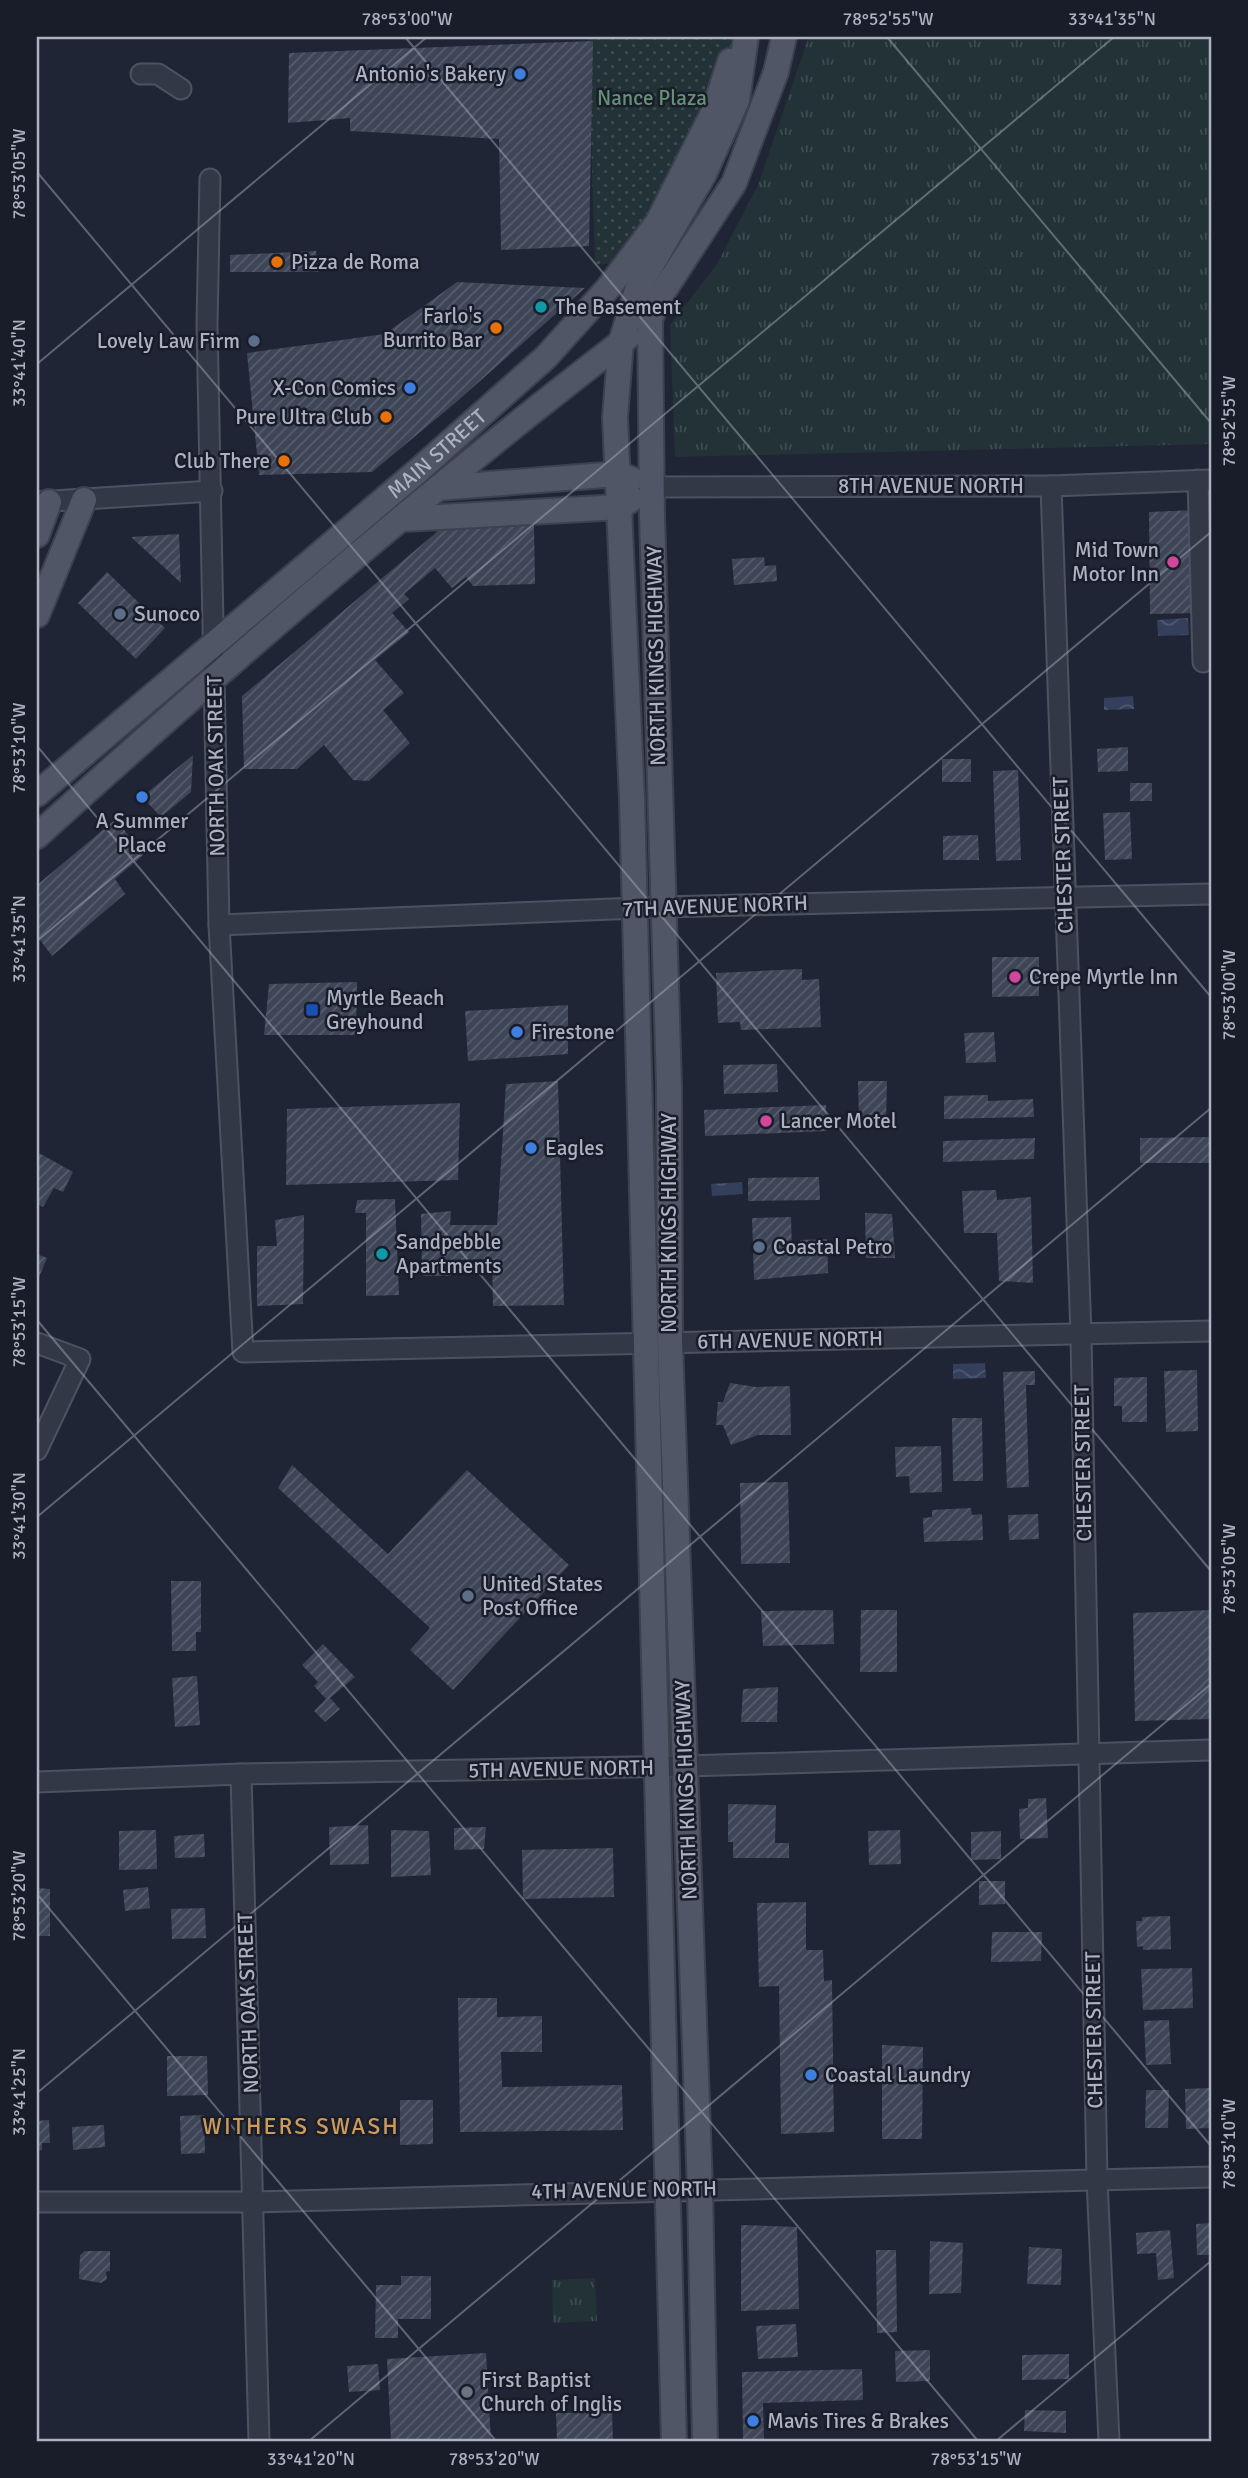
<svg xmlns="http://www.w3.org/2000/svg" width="1248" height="2478" font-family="Signika,sans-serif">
  <defs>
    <pattern id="grass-tufts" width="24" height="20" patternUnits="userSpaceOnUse" patternTransform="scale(1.75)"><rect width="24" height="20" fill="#223236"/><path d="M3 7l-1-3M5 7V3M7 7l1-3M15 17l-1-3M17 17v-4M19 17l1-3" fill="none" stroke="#3f4d51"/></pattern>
    <pattern id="park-dots" width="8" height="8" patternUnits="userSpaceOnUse" patternTransform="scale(1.75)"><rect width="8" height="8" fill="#223236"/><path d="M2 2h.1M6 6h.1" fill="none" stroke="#3f4d51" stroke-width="1.8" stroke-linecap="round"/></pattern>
    <pattern id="water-waves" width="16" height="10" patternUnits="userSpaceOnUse" patternTransform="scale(1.75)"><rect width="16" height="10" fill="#333f5b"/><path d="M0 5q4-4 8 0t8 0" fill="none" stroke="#4e5871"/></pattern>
    <pattern id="building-hatch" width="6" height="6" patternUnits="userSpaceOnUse" patternTransform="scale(1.75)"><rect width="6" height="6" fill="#3d4557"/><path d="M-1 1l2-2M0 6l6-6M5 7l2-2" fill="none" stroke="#565d6e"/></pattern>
  </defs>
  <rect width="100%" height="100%" fill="#1f2534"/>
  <!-- grass -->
  <g fill="url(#grass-tufts)">
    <polygon points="1211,37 1211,444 675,457 670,325 717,264 758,185 808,39"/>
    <polygon points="595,2278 597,2321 553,2323 552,2280"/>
  </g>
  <!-- park -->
  <polygon fill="url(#park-dots)" points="588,37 738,37 629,261 595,265"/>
  <!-- water -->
  <g fill="url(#water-waves)">
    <polygon points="1188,618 1189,635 1158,636 1157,620"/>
    <polygon points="1133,696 1134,709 1104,710 1104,698"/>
    <polygon points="742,1182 743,1194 712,1196 711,1184"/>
    <polygon points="985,1363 986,1378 953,1379 953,1364"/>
  </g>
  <!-- building -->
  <g fill="url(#building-hatch)">
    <polygon points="593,41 589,246 501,250 499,139 350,131 350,118 288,123 289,53"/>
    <polygon points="316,251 319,272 230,272 230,255"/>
    <polygon points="457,282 585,288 454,404 372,472 259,475 247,353 385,334"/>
    <polygon points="1195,510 1198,613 1150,614 1149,512"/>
    <polygon points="534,525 535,584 473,586 466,577 452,588 435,568 404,594 409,599 392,613 409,632 375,660 404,693 383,710 410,743 369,781 353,780 324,745 297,769 244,769 242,696 444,526"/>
    <polygon points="179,534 181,583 131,537"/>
    <polygon points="764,557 765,566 776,565 777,581 734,585 732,559"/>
    <polygon points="107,572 165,628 136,659 78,603"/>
    <polygon points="1128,747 1128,771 1098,772 1097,749"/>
    <polygon points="193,755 191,792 161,817 142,797"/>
    <rect x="942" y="759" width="29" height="23"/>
    <polygon points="1018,770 1021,860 996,861 993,771"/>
    <rect x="1130" y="783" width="22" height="18"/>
    <polygon points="1130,812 1132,859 1105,860 1103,813"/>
    <polygon points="116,819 143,855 115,879 125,894 52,956 37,936 37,885"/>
    <polygon points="978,835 979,860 943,860 943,836"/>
    <polygon points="992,957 1039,957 1039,996 992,997"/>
    <polygon points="802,969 802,980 819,979 821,1027 741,1030 740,1022 718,1023 716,973"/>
    <polygon points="357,982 356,1035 264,1035 269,984"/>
    <polygon points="568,1005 568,1054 468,1061 465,1011"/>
    <polygon points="994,1032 996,1062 966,1063 964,1033"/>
    <polygon points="777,1064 778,1092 724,1094 723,1065"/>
    <polygon points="558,1081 564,1305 493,1306 492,1259 449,1260 451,1276 422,1276 421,1214 451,1211 450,1225 497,1225 506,1084"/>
    <polygon points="858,1081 887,1081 886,1121 859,1121"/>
    <polygon points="988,1095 988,1101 1033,1099 1034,1117 944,1119 944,1096"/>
    <polygon points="460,1103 458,1180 286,1185 287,1109"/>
    <polygon points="826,1105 827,1131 705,1136 704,1110"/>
    <polygon points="1211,1137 1211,1163 1140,1163 1140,1138"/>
    <polygon points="1035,1138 1034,1159 943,1162 943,1141"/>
    <polygon points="37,1152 73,1172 63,1192 54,1188 43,1207 37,1204"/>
    <polygon points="819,1177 820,1200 748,1201 748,1178"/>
    <polygon points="996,1190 997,1200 1031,1197 1033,1283 999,1281 997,1233 964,1233 962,1191"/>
    <polygon points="395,1199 399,1295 366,1296 366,1213 355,1213 357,1200"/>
    <polygon points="865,1213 892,1214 895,1258 866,1258"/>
    <polygon points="304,1215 303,1304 257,1306 257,1246 277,1246 275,1220"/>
    <polygon points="791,1217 792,1252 800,1251 800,1240 827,1239 828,1273 754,1280 752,1218"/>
    <polygon points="37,1254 47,1258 37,1282"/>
    <polygon points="1197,1370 1198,1431 1166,1432 1164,1371"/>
    <polygon points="1035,1371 1035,1385 1026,1385 1029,1487 1007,1488 1003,1372"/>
    <polygon points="1147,1377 1147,1422 1122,1422 1122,1406 1114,1406 1114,1378"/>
    <polygon points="730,1383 756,1387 790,1386 791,1435 758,1435 731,1445 723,1425 716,1425 718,1402 723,1402"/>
    <polygon points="952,1418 982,1418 983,1481 953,1481"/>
    <polygon points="941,1446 942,1492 910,1493 909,1476 896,1477 895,1447"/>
    <polygon points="292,1465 388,1554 467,1470 569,1565 453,1690 410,1650 430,1628 278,1488"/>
    <polygon points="788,1482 790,1563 741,1564 740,1483"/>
    <polygon points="971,1508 972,1515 982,1514 983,1540 924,1542 923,1518 932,1517 932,1510"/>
    <polygon points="1038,1514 1039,1539 1009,1540 1008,1515"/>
    <polygon points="171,1581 201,1581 201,1632 196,1632 196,1651 172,1651"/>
    <polygon points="833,1610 834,1644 763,1646 761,1611"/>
    <polygon points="861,1610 897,1610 897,1672 860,1672"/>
    <polygon points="1211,1610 1211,1719 1135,1721 1133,1613"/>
    <polygon points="323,1644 355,1677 330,1698 340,1709 325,1722 314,1711 326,1699 314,1686 318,1682 302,1665"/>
    <polygon points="197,1676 200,1725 175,1727 172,1678"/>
    <polygon points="778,1687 777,1722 741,1722 743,1689"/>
    <polygon points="1046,1798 1048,1838 1020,1839 1019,1809 1028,1808 1028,1799"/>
    <polygon points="728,1804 776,1805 775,1843 789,1843 789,1858 733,1858 733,1842 728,1842"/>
    <polygon points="368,1825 369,1864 330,1865 329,1827"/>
    <polygon points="486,1827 484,1849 454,1850 454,1828"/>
    <polygon points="156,1830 157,1869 119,1870 119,1831"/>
    <polygon points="391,1830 429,1831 431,1875 391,1877"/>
    <polygon points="900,1830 901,1864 869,1865 868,1831"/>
    <polygon points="1001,1831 1001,1859 971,1860 971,1832"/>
    <polygon points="204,1834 205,1857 175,1858 174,1836"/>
    <polygon points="613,1848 614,1897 523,1899 522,1850"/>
    <polygon points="979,1881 1005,1881 1005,1904 979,1905"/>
    <polygon points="148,1887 150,1908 125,1911 123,1890"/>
    <polygon points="37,1888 50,1889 50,1936 37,1936"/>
    <polygon points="806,1902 806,1950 823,1950 824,1981 832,1980 834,2132 781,2134 779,1986 759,1987 757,1903"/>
    <polygon points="205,1908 206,1938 172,1939 171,1909"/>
    <polygon points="1170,1916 1171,1949 1143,1950 1143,1946 1137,1947 1136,1921 1142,1921 1142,1917"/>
    <polygon points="992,1932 1042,1932 1041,1961 991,1962"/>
    <polygon points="1192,1968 1193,2008 1143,2010 1141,1969"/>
    <polygon points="458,1998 497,1998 497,2017 542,2016 542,2052 501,2052 502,2087 622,2085 623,2130 460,2132"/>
    <polygon points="1169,2020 1171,2064 1146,2065 1144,2021"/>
    <polygon points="882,2045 923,2047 922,2139 882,2139"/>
    <polygon points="167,2056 207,2056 208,2095 167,2096"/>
    <polygon points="1209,2088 1211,2128 1186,2129 1185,2089"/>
    <polygon points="1146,2090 1169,2090 1168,2128 1145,2128"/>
    <polygon points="400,2100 433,2100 433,2144 400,2145"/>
    <polygon points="204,2115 205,2153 181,2154 180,2116"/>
    <polygon points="49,2120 50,2143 42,2143 42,2150 37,2151 37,2121"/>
    <polygon points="104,2125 105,2147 73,2150 72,2127"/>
    <polygon points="1211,2223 1211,2255 1197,2255 1196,2224"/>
    <polygon points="741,2225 797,2227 799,2309 741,2311"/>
    <polygon points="1170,2230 1174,2278 1158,2280 1156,2253 1137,2254 1136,2233"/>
    <polygon points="930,2241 963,2243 961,2293 929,2294"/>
    <polygon points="1029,2247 1062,2249 1061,2285 1027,2284"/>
    <polygon points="876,2250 896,2250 897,2332 877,2333"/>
    <polygon points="85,2251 110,2251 110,2271 106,2272 107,2279 101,2283 79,2279 80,2255"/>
    <polygon points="401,2276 431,2276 431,2319 398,2319 398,2338 375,2338 376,2285 401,2285"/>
    <polygon points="796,2324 798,2357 758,2359 756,2326"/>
    <polygon points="930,2350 930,2381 896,2382 895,2351"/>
    <polygon points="486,2353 491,2441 391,2441 387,2359"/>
    <polygon points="1069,2354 1069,2379 1022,2380 1022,2355"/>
    <polygon points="378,2364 380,2390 349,2392 347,2366"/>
    <polygon points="862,2369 863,2400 763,2403 764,2439 743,2440 742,2372"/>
    <polygon points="1025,2410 1066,2411 1066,2433 1024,2431"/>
    <polygon points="612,2412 613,2441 557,2441 556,2413"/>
  </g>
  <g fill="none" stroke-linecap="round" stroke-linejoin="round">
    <!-- minor casing -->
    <g stroke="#4d5260" stroke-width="23">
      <g id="minor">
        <polyline points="141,74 158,74 181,89"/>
        <polyline points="210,179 207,324 219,925 243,1352 1211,1331"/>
        <polyline points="1198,480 1203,662"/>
        <polyline points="1051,486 1081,1335 1097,2180 1109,2441"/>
        <polyline points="651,487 1051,486 1211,480"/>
        <polyline points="37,502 212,491"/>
        <polyline points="219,925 662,907 1211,894"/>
        <polyline points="37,1343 80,1359 37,1450"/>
        <polyline points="241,1774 259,2441"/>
        <polyline points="37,1782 241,1774 686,1766 1211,1750"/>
        <polyline points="37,2202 254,2202 1211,2177"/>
      </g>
    </g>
    <!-- major casing -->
    <g stroke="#3c414e" stroke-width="28">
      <g id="major">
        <polyline points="438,488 618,474 631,479"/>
        <polyline points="404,519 620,507 632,499"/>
        <polyline points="37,535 49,502"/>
        <polyline points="37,615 84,500"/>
        <path id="s1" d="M 37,794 L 419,470 L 546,357 L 609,287 L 658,222 L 714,111 L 730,61"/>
        <path d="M 37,836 C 228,663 423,494 628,337"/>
        <polyline points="674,2441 632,799 615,417 621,342 637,290 704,174 737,100 746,37"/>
        <polyline points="705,2441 700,2189 670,1342 669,1086 652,516 650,319 661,295 734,183 776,72 784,37"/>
      </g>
    </g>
    <!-- minor -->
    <use href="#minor" stroke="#323845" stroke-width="19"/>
    <!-- major -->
    <use href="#major" stroke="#505665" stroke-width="24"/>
  </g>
  <!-- ticks -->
  <path fill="none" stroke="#acb2c2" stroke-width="2" stroke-opacity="0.45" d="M 405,37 L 1211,997M 887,37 L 1211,423M 37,172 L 1211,1571M 37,364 L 427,37M 37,746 L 1211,2146M 37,941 L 1114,37M 37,1320 L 978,2441M 37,1517 L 1211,532M 37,1894 L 496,2441M 37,2093 L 1211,1108M 309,2441 L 1211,1684M 996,2441 L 1211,2261"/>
  <!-- markers -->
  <g fill="#3f7fe0" stroke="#181d29" stroke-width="2.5">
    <circle cx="520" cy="74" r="7"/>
    <circle cx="410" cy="388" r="7"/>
    <circle cx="142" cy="797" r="7"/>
    <circle cx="517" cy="1032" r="7"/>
    <circle cx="531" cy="1148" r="7"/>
    <circle cx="811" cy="2075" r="7"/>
    <circle cx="753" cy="2421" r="7"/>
  </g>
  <g fill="#e8710a" stroke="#181d29" stroke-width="2.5">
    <circle cx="277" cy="262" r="7"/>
    <circle cx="496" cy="328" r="7"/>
    <circle cx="386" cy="417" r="7"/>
    <circle cx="284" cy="461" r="7"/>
  </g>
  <g fill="#0f9aa8" stroke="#181d29" stroke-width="2.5">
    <circle cx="541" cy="307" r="7"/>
    <circle cx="382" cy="1254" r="7"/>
  </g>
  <g fill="#5c6f8a" stroke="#181d29" stroke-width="2.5">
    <circle cx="254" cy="341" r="7"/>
    <circle cx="120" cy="614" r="7"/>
    <circle cx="759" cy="1247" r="7"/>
    <circle cx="468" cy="1596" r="7"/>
  </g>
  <g fill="#d1479c" stroke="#181d29" stroke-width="2.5">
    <circle cx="1173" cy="562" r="7"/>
    <circle cx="1015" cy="977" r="7"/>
    <circle cx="766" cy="1121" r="7"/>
  </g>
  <rect fill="#1a4fb4" stroke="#181d29" stroke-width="2.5" x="305" y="1003" width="14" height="14" rx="3.5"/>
  <circle fill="#6b7280" stroke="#181d29" stroke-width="2.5" cx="467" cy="2392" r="7"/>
  <g text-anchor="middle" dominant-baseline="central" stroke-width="5" stroke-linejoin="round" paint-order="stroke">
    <!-- poi labels -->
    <g font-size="21" fill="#acb2c2" stroke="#181d29" text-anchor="start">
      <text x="506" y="74" text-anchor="end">Antonio's Bakery</text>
      <text x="291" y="262">Pizza de Roma</text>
      <text x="555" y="307">The Basement</text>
      <text x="482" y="316" text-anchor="end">Farlo's<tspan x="482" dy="24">Burrito Bar</tspan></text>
      <text x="240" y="341" text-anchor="end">Lovely Law Firm</text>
      <text x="396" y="388" text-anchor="end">X-Con Comics</text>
      <text x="372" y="417" text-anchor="end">Pure Ultra Club</text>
      <text x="270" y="461" text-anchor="end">Club There</text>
      <text x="1159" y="550" text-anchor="end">Mid Town<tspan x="1159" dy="24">Motor Inn</tspan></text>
      <text x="134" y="614">Sunoco</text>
      <text x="142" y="821" text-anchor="middle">A Summer<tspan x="142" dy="24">Place</tspan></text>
      <text x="1029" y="977">Crepe Myrtle Inn</text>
      <text x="326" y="998">Myrtle Beach<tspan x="326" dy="24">Greyhound</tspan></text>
      <text x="531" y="1032">Firestone</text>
      <text x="780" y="1121">Lancer Motel</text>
      <text x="545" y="1148">Eagles</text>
      <text x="396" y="1242">Sandpebble<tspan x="396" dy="24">Apartments</tspan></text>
      <text x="773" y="1247">Coastal Petro</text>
      <text x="482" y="1584">United States<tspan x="482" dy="24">Post Office</tspan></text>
      <text x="825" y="2075">Coastal Laundry</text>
      <text x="481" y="2380">First Baptist<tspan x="481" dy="24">Church of Inglis</tspan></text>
      <text x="767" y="2421">Mavis Tires &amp; Brakes</text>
    </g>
    <!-- park labels -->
    <g font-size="21" fill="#659175" stroke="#181d29">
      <text x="652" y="98">Nance Plaza</text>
    </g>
    <!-- street labels -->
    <g font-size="21" fill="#acb2c2" stroke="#181d29">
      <text stroke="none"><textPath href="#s1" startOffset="525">MAIN STREET</textPath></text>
      <text x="931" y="486">8TH AVENUE NORTH</text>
      <text transform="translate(656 656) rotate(-91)">NORTH KINGS HIGHWAY</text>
      <text transform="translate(216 766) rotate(-91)">NORTH OAK STREET</text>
      <text transform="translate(1063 855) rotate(-92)">CHESTER STREET</text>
      <text transform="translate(715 906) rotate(-2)">7TH AVENUE NORTH</text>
      <text transform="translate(669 1223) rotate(-90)">NORTH KINGS HIGHWAY</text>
      <text transform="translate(790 1340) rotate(-1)">6TH AVENUE NORTH</text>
      <text transform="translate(1083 1463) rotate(-91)">CHESTER STREET</text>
      <text transform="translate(561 1769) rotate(-1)">5TH AVENUE NORTH</text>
      <text transform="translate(686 1790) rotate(-92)">NORTH KINGS HIGHWAY</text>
      <text transform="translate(248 2003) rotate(-92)">NORTH OAK STREET</text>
      <text transform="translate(1094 2030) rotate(-91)">CHESTER STREET</text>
      <text transform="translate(624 2190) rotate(-1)">4TH AVENUE NORTH</text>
    </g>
    <!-- neighbourhood labels -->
    <g font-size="23" letter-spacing="2" fill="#cf9b5b" stroke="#181d29">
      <text x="301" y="2126">WITHERS SWASH</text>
    </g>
  </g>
  <!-- border -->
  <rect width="1248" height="2478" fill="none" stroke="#181d29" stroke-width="77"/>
  <rect x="38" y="38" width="1172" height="2402" fill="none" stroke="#acb2c2" stroke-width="2.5"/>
  <g font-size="18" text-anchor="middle" fill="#acb2c2">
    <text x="407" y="25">78°53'00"W</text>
    <text x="888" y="25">78°52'55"W</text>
    <text x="1112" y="25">33°41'35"N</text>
    <text transform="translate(19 174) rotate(-90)" y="6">78°53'05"W</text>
    <text transform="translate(19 363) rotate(-90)" y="6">33°41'40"N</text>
    <text transform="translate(1229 421) rotate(-90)" y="6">78°52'55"W</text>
    <text transform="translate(19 748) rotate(-90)" y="6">78°53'10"W</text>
    <text transform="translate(19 939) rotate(-90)" y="6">33°41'35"N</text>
    <text transform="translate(1229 995) rotate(-90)" y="6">78°53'00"W</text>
    <text transform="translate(19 1322) rotate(-90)" y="6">78°53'15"W</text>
    <text transform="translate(19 1516) rotate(-90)" y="6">33°41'30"N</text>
    <text transform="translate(1229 1569) rotate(-90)" y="6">78°53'05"W</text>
    <text transform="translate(19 1896) rotate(-90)" y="6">78°53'20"W</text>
    <text transform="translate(19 2092) rotate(-90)" y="6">33°41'25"N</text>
    <text transform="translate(1229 2144) rotate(-90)" y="6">78°53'10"W</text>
    <text x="311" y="2465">33°41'20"N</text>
    <text x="494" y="2465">78°53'20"W</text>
    <text x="976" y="2465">78°53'15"W</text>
  </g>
</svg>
